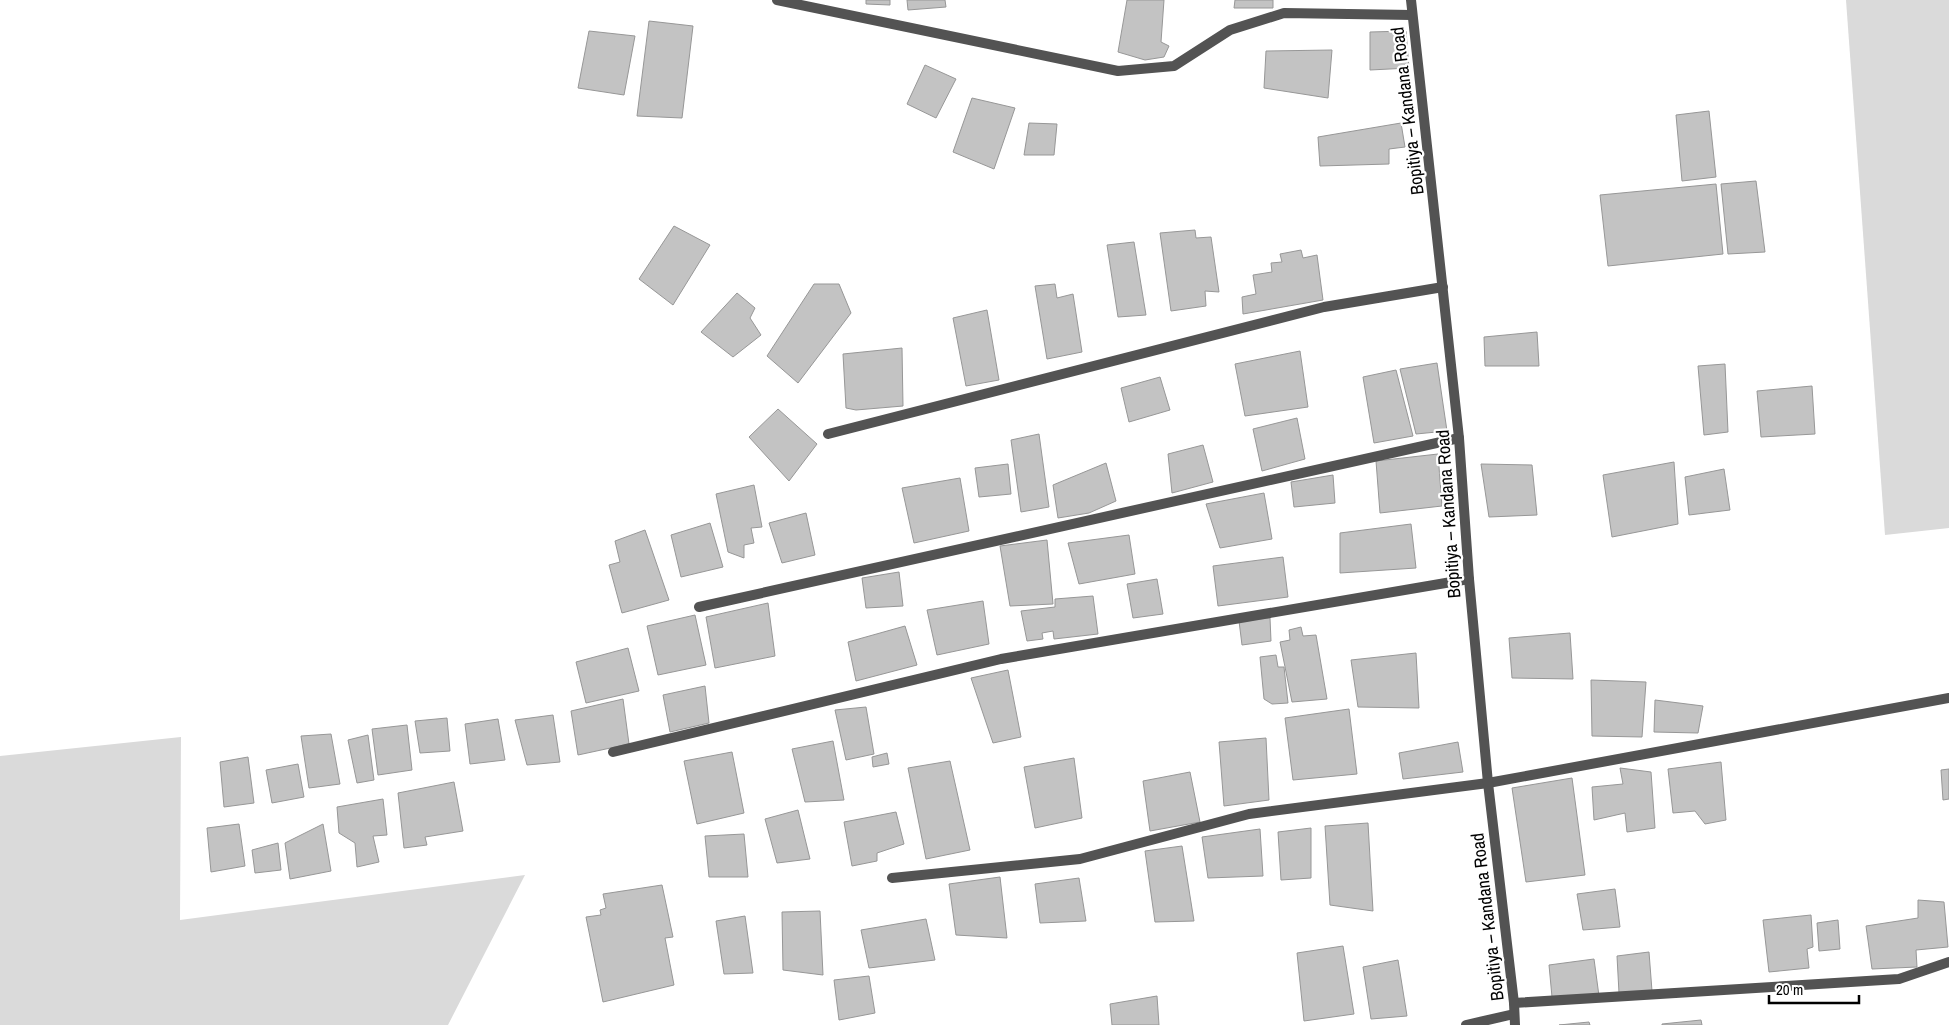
<svg xmlns="http://www.w3.org/2000/svg" width="1949" height="1025" font-family="'Archivo Narrow',sans-serif">
  <rect width="100%" height="100%" fill="#fff"/>
  <!-- green -->
  <g fill="#dadada">
    <polygon points="1846,0 1949,0 1949,528 1885,535"/>
    <polygon points="181,737 180,920 525,875 448,1025 0,1025 0,756"/>
  </g>
  <!-- building -->
  <g fill="#c3c3c3" stroke="#979797">
    <polygon points="866,0 890,0 890,5 866,4"/>
    <polygon points="907,0 945,0 946,7 908,10"/>
    <polygon points="1127,0 1164,0 1161,42 1169,46 1164,57 1145,60 1118,52"/>
    <polygon points="1235,0 1273,0 1273,8 1234,8"/>
    <polygon points="649,21 693,26 682,118 637,116"/>
    <polygon points="589,31 635,36 624,95 578,88"/>
    <polygon points="1406,31 1409,68 1370,70 1370,32"/>
    <polygon points="1332,50 1328,98 1264,88 1266,51"/>
    <polygon points="925,65 956,79 936,118 907,104"/>
    <polygon points="972,98 1015,108 994,169 953,152"/>
    <polygon points="1709,111 1716,177 1682,181 1676,115"/>
    <polygon points="1029,123 1057,124 1054,155 1024,155"/>
    <polygon points="1401,123 1405,147 1389,149 1389,164 1320,166 1318,137"/>
    <polygon points="1756,181 1765,252 1728,254 1721,184"/>
    <polygon points="1716,184 1723,254 1608,266 1600,195"/>
    <polygon points="674,226 710,245 673,305 639,279"/>
    <polygon points="1195,230 1196,238 1211,237 1219,292 1205,291 1206,306 1171,311 1160,233"/>
    <polygon points="1134,242 1146,315 1118,317 1107,245"/>
    <polygon points="1301,250 1303,258 1317,255 1323,300 1243,314 1242,297 1256,294 1253,275 1272,272 1271,263 1282,262 1280,254"/>
    <polygon points="814,284 839,284 851,313 798,383 767,356"/>
    <polygon points="1055,284 1057,298 1073,294 1082,352 1047,359 1035,286"/>
    <polygon points="737,293 755,308 750,318 761,335 733,357 701,332"/>
    <polygon points="987,310 999,380 966,386 953,318"/>
    <polygon points="1537,332 1539,366 1485,366 1484,337"/>
    <polygon points="902,348 903,406 856,410 846,408 843,354"/>
    <polygon points="1300,351 1308,407 1245,416 1235,364"/>
    <polygon points="1437,363 1447,431 1416,434 1400,369"/>
    <polygon points="1725,364 1728,432 1704,435 1698,366"/>
    <polygon points="1396,370 1413,436 1374,443 1363,377"/>
    <polygon points="1160,377 1170,410 1129,422 1121,388"/>
    <polygon points="1812,386 1815,434 1761,437 1757,391"/>
    <polygon points="778,409 817,444 789,481 749,437"/>
    <polygon points="1297,418 1305,459 1262,471 1253,429"/>
    <polygon points="1039,434 1049,507 1021,512 1011,440"/>
    <polygon points="1203,445 1213,482 1172,493 1168,454"/>
    <polygon points="1438,454 1442,506 1380,513 1376,461"/>
    <polygon points="1674,462 1678,524 1612,537 1603,475"/>
    <polygon points="1106,463 1116,501 1089,513 1058,518 1053,485"/>
    <polygon points="1008,464 1011,494 979,497 975,468"/>
    <polygon points="1481,464 1532,465 1537,515 1489,517"/>
    <polygon points="1724,469 1730,510 1689,515 1685,477"/>
    <polygon points="1333,475 1335,503 1294,507 1291,482"/>
    <polygon points="960,478 969,531 914,543 902,488"/>
    <polygon points="754,485 762,527 751,528 754,543 744,545 744,558 728,552 716,494"/>
    <polygon points="1264,493 1272,539 1220,548 1206,504"/>
    <polygon points="806,513 815,555 782,563 769,523"/>
    <polygon points="710,523 723,567 681,577 671,535"/>
    <polygon points="1411,524 1416,568 1340,573 1340,533"/>
    <polygon points="645,530 669,600 622,613 609,565 620,562 615,541"/>
    <polygon points="1129,535 1135,574 1079,584 1068,543"/>
    <polygon points="1047,540 1053,604 1010,606 1000,546"/>
    <polygon points="1283,557 1288,597 1218,606 1213,566"/>
    <polygon points="899,572 903,606 866,608 862,578"/>
    <polygon points="1157,579 1163,614 1133,618 1127,584"/>
    <polygon points="1093,596 1098,634 1054,639 1053,631 1042,633 1043,639 1027,641 1021,611 1055,607 1055,599"/>
    <polygon points="983,601 989,644 937,655 927,610"/>
    <polygon points="768,603 775,656 715,668 706,617"/>
    <polygon points="695,615 706,665 658,675 647,626"/>
    <polygon points="1270,618 1271,641 1242,645 1239,621"/>
    <polygon points="905,626 917,665 856,681 848,642"/>
    <polygon points="1301,627 1303,636 1316,635 1327,699 1292,702 1280,642 1290,640 1289,630"/>
    <polygon points="1570,633 1573,679 1512,678 1509,638"/>
    <polygon points="628,648 639,691 586,703 576,662"/>
    <polygon points="1416,653 1419,708 1358,707 1351,660"/>
    <polygon points="1276,655 1278,667 1284,667 1288,703 1272,704 1264,699 1260,657"/>
    <polygon points="1008,670 1021,737 993,743 971,678"/>
    <polygon points="1591,680 1646,682 1642,737 1592,736"/>
    <polygon points="705,686 709,723 670,732 663,695"/>
    <polygon points="623,699 629,744 578,755 571,711"/>
    <polygon points="1655,700 1703,706 1698,733 1654,732"/>
    <polygon points="866,707 874,754 846,760 835,710"/>
    <polygon points="1349,709 1357,774 1293,780 1285,718"/>
    <polygon points="553,715 560,762 527,765 515,720"/>
    <polygon points="447,718 450,751 420,753 415,721"/>
    <polygon points="498,719 505,760 470,764 465,724"/>
    <polygon points="407,725 412,770 378,775 372,729"/>
    <polygon points="331,734 340,784 309,788 301,736"/>
    <polygon points="368,735 374,780 357,783 348,740"/>
    <polygon points="1266,738 1269,800 1224,806 1219,742"/>
    <polygon points="833,741 844,800 805,802 792,749"/>
    <polygon points="1458,742 1463,772 1403,779 1399,753"/>
    <polygon points="732,752 744,813 697,824 684,761"/>
    <polygon points="887,753 889,764 873,767 872,757"/>
    <polygon points="248,757 254,803 224,807 220,762"/>
    <polygon points="1074,758 1082,818 1035,828 1024,767"/>
    <polygon points="950,761 970,850 926,859 908,768"/>
    <polygon points="1721,762 1726,820 1705,824 1695,811 1673,813 1668,769"/>
    <polygon points="298,764 304,797 272,803 266,770"/>
    <polygon points="1620,768 1651,772 1655,828 1627,832 1625,813 1594,820 1592,787 1623,784"/>
    <polygon points="1949,769 1949,799 1943,800 1941,770"/>
    <polygon points="1190,772 1200,822 1150,831 1143,781"/>
    <polygon points="1572,778 1585,875 1526,882 1512,788"/>
    <polygon points="454,782 463,831 425,837 427,845 404,848 398,793"/>
    <polygon points="383,799 387,835 373,836 379,862 357,867 355,843 339,833 337,807"/>
    <polygon points="798,810 810,859 777,863 765,819"/>
    <polygon points="896,812 904,844 877,853 877,861 852,866 844,822"/>
    <polygon points="1368,823 1373,911 1330,905 1325,826"/>
    <polygon points="239,824 245,866 211,872 207,828"/>
    <polygon points="323,824 331,871 290,879 285,843"/>
    <polygon points="1311,828 1311,878 1281,880 1278,832"/>
    <polygon points="1260,829 1263,876 1208,878 1202,837"/>
    <polygon points="744,834 748,877 709,877 705,836"/>
    <polygon points="278,843 281,870 255,873 252,850"/>
    <polygon points="1182,846 1194,921 1155,922 1145,851"/>
    <polygon points="1000,877 1007,938 956,935 949,884"/>
    <polygon points="1079,878 1086,921 1040,923 1035,884"/>
    <polygon points="662,885 673,937 665,938 674,985 603,1002 586,917 601,915 600,910 606,908 603,894"/>
    <polygon points="1615,889 1620,927 1583,930 1577,894"/>
    <polygon points="1918,900 1944,902 1948,947 1916,950 1917,967 1872,969 1866,926 1918,918"/>
    <polygon points="820,911 823,975 783,970 782,912"/>
    <polygon points="1811,915 1813,947 1807,949 1809,968 1769,972 1763,920"/>
    <polygon points="745,916 753,973 724,974 716,921"/>
    <polygon points="926,919 935,960 869,968 861,930"/>
    <polygon points="1838,920 1840,949 1819,951 1817,923"/>
    <polygon points="1343,946 1354,1014 1304,1021 1297,953"/>
    <polygon points="1649,952 1652,991 1619,993 1617,956"/>
    <polygon points="1594,959 1599,996 1552,997 1549,965"/>
    <polygon points="1398,960 1407,1016 1371,1019 1363,967"/>
    <polygon points="869,976 875,1013 839,1020 834,980"/>
    <polygon points="1157,996 1159,1025 1112,1025 1110,1004"/>
    <polygon points="1701,1020 1702,1025 1662,1025 1662,1024"/>
    <polygon points="1589,1022 1590,1025 1559,1025"/>
  </g>
  <g fill="none" stroke-linecap="round" stroke-linejoin="round">
    <!-- minor -->
    <g stroke="#535353" stroke-width="10">
      <polyline points="777,0 1118,71 1174,66 1230,30 1284,13 1412,15"/>
      <polyline points="828,434 1324,307 1443,287"/>
      <polyline points="699,607 1459,438"/>
      <polyline points="613,752 1001,659 1469,579"/>
      <polyline points="892,878 1080,859 1249,814 1488,783 1949,698"/>
      <polyline points="1514,1003 1899,979 1949,962"/>
      <polyline points="1466,1025 1514,1014"/>
    </g>
    <!-- tertiary -->
    <polyline stroke="#535353" stroke-width="10" points="1411,0 1459,438 1469,579 1488,783 1514,1003 1515,1025"/>
  </g>
  <g text-anchor="middle" dominant-baseline="central" stroke-width="4.5" stroke-linejoin="round" paint-order="stroke">
    <!-- street labels -->
    <g font-size="18" fill="#000" stroke="#fff">
      <text transform="translate(1407 111) rotate(-97)">Bopitiya – Kandana Road</text>
      <text transform="translate(1448 514) rotate(-94)">Bopitiya – Kandana Road</text>
      <text transform="translate(1487 917) rotate(-97)">Bopitiya – Kandana Road</text>
    </g>
  </g>
  <!-- scale -->
  <path d="M1769 995v8h90v-8" fill="none" stroke="#000000" stroke-width="2.5"/>
  <text x="1776" y="995" font-size="15" fill="#000000" stroke="#ffffff" stroke-width="4" paint-order="stroke">20 m</text>
</svg>
